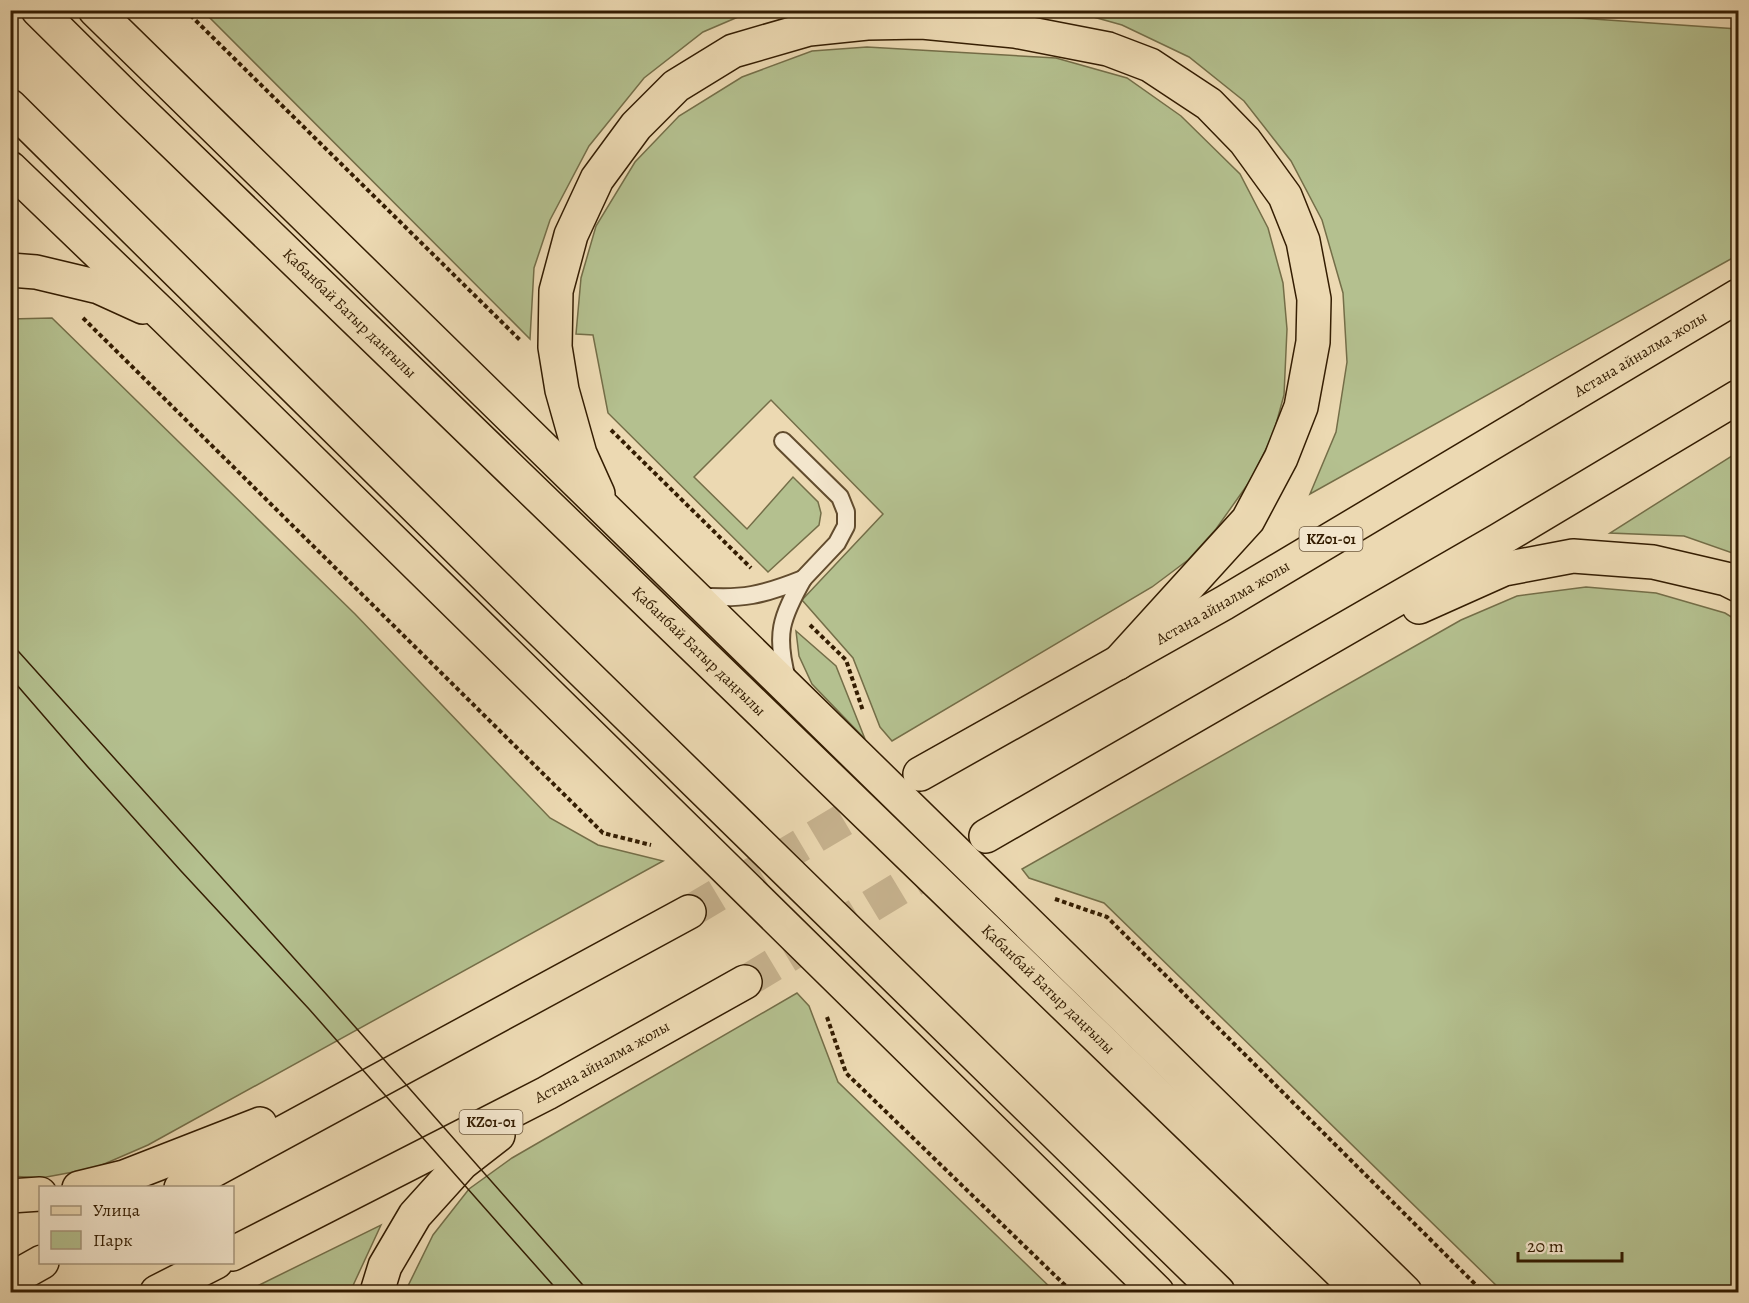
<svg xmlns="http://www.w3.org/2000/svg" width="1749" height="1303" font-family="Alegreya,serif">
  <rect width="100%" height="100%" fill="#ecd9b2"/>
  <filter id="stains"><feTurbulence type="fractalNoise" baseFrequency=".00333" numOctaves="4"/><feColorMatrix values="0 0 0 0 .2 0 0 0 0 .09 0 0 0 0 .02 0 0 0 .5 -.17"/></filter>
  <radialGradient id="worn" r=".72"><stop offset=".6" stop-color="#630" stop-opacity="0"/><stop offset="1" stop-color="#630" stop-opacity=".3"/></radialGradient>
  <!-- green -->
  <g fill="#b4c08f" stroke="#746e48" stroke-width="1.5">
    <polygon points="1462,10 1738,29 1738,255 1310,494 1336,432 1347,362 1343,293 1322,220 1291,161 1244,101 1189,57 1122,25 1072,11"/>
    <polygon points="203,11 752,11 703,32 644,78 589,146 550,220 534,268 530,339"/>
    <polygon points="867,47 1056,58 1127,78 1181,116 1240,174 1268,228 1283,283 1287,329 1284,395 1273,435 1250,481 1216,529 1188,560 1152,587 892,741 880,727 853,658 802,600 883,514 771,400 694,477 747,529 793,477 818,502 821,513 819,525 768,572 608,413 593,335 576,334 581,278 596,226 635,162 679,116 742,77 812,51"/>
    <polygon points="52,318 355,614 550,818 598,845 663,861 148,1145 95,1168 41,1178 10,1176 10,319"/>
    <polygon points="1738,452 1738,555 1684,536 1610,533"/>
    <polygon points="1586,587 1656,593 1725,613 1738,621 1738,1292 1503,1292 1104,903 1029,878 1022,869 1461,620 1517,596"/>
    <polygon points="796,631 836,666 865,739 812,684 799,656"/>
    <polygon points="797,993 809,1006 838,1082 1055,1292 405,1292 433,1235 469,1189 512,1158"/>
    <polygon points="381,1225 350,1292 245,1292"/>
  </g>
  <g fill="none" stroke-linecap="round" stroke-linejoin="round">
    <!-- highway-tunnel -->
    <g stroke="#c7b38f" stroke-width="33" stroke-dasharray="33 16" stroke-linecap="butt">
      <polyline points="689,912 885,795"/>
      <polyline points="745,982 952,857"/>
    </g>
    <!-- lane casing -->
    <g stroke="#624c2e" stroke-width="20">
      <g id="lane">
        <polyline points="783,441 840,497 846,512 846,526 837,543 803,579"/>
        <path d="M 698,596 C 742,600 763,595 803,579 C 781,618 775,634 787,679"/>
      </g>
    </g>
    <!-- primary casing -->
    <g stroke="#341d02" stroke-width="36">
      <g id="primary">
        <path id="s1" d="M 38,10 L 130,101 L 1361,1292"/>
        <polyline points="10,106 526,616 1218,1292"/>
      </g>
    </g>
    <!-- highway casing -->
    <g stroke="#341d02" stroke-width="36">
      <g id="highway">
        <polyline points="95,10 1405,1292"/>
        <polyline points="10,168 165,317 1157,1292"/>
        <polyline points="10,270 36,272 99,287 143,307"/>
        <polyline points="598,494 580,454 562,390 555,347 556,291 571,235 597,179 636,126 676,86 733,51 809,29 867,23 922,22 1015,31 1108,49 1150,65 1209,104 1245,141 1285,196 1303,241 1314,299 1313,342 1301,407 1281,458 1248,520 1118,663"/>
        <polyline points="1419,607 1504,569 1573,556 1653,562 1726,579 1738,585"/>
        <path id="s2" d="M 920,774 L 1224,603 L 1738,296"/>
        <polyline points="986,836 1499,540 1738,397"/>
        <polyline points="79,1188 124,1177 260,1124"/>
        <polyline points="181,1188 689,912"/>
        <polyline points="10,1196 40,1194"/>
        <path id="s3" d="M 232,1254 L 547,1093 L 745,982"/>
        <polyline points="10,1280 42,1262"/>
        <polyline points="157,1292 216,1262"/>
        <polyline points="377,1292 385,1266 415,1215 462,1163 498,1135"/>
      </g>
    </g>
    <!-- path -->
    <g stroke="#341d02" stroke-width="4" stroke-dasharray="4.5 3" stroke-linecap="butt">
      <polyline points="185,10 520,340"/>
      <polyline points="83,318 603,833 651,845"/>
      <polyline points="611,430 751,568"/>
      <polyline points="810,625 846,660 863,711"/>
      <polyline points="1055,899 1107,917 1483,1292"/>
      <polyline points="827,1017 846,1073 1072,1292"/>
    </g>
    <!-- lane -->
    <use href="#lane" stroke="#f3e6cd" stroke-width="16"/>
    <!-- primary -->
    <use href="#primary" stroke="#ecd9b2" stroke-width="33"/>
    <!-- highway -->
    <use href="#highway" stroke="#ecd9b2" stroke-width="33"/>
    <!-- tram -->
    <g stroke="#341d02" stroke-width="1.5">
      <polyline points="10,642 327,995 589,1292"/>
      <polyline points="10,677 87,766 181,871 309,1009 559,1292"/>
    </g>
  </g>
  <g text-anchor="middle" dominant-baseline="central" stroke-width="4.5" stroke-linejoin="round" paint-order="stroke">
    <!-- shield labels -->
    <g fill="#f3e6cd" stroke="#6d593f" stroke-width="1.5">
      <rect x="1299.5" y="527" width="63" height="24" rx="4.5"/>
      <rect x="459.5" y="1110" width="63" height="24" rx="4.5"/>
    </g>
    <g font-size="15" font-weight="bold" fill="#341d02">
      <text x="1331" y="539">KZ01-01</text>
      <text x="491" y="1122">KZ01-01</text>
    </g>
    <!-- street labels -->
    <g font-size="16" fill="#341d02" stroke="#f3e6cd">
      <text stroke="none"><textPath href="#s1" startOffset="435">Қабанбай Батыр даңғылы</textPath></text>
      <text stroke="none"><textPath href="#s2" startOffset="834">Астана айналма жолы</textPath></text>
      <text stroke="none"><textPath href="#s2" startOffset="348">Астана айналма жолы</textPath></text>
      <text stroke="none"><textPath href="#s1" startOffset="921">Қабанбай Батыр даңғылы</textPath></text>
      <text stroke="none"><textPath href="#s1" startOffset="1407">Қабанбай Батыр даңғылы</textPath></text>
      <text stroke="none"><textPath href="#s3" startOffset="417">Астана айналма жолы</textPath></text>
    </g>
  </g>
  <!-- margin -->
  <rect width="1749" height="1303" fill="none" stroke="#ecd9b2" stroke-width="36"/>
  <rect x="12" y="12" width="1725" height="1279" fill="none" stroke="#341d02" stroke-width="3"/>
  <rect x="18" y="18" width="1713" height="1267" fill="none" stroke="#341d02" stroke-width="1.5"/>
  <!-- legend -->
  <rect x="39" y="1186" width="195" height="78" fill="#f3e6cd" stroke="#a7967c" stroke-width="1.5"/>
  <rect x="51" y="1206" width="30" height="9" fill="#ecd9b2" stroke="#a7967c" stroke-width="1.5"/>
  <text x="93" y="1216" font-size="18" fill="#341d02">Улица</text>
  <rect x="51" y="1231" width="30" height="18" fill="#b4c08f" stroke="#a7967c" stroke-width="1.5"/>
  <text x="93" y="1246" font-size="18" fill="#341d02">Парк</text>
  <!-- scale -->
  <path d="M1518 1252v9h104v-9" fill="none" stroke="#341d02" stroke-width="3"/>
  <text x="1527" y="1252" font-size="18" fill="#341d02" stroke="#f3e6cd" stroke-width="4.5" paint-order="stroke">20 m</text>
  <rect width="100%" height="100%" filter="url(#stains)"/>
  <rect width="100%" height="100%" fill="url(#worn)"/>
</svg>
